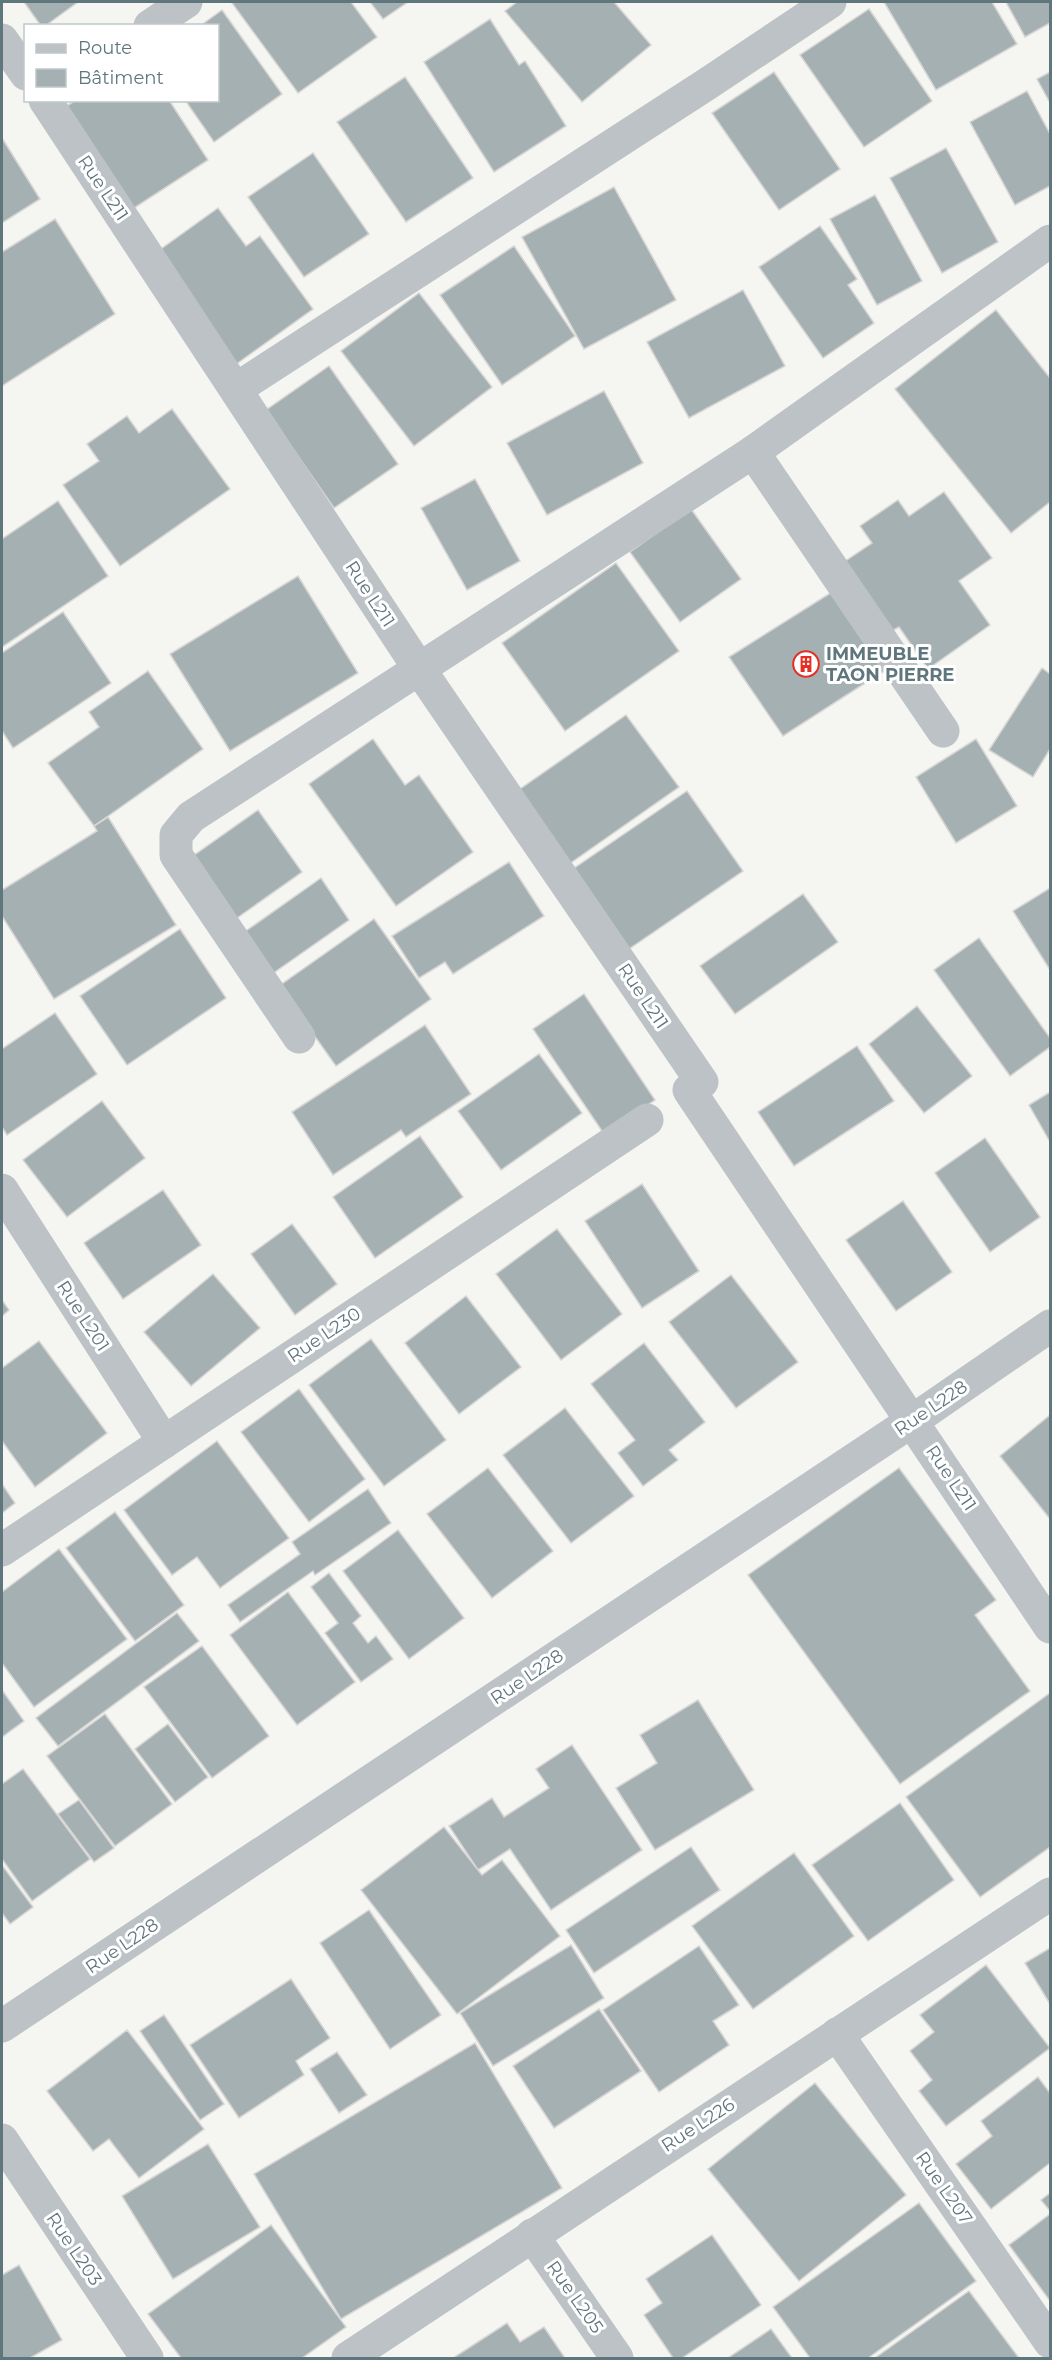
<svg xmlns="http://www.w3.org/2000/svg" width="1052" height="2360" font-family="Montserrat,sans-serif">
  <rect width="100%" height="100%" fill="#f5f5f2"/>
  <!-- building -->
  <g fill="#a5b0b3" stroke="#d7d6d4" stroke-width="1.5">
    <polygon points="24,2 78,2 45,26 41,26"/>
    <polygon points="235,2 351,2 377,37 298,93 232,3"/>
    <polygon points="370,2 408,2 383,19"/>
    <polygon points="517,2 614,2 651,45 582,102 505,11"/>
    <polygon points="884,2 992,2 1017,44 936,90"/>
    <polygon points="1006,2 1050,2 1050,23 1025,37"/>
    <polygon points="869,9 932,101 864,147 800,55"/>
    <polygon points="222,10 282,94 214,142 185,100 218,100 218,26 200,26"/>
    <polygon points="490,19 519,65 525,61 566,126 494,172 424,62"/>
    <polygon points="774,72 840,169 779,210 712,113"/>
    <polygon points="1050,72 1050,103 1037,79"/>
    <polygon points="405,77 473,178 406,222 337,122"/>
    <polygon points="1027,91 1050,134 1050,186 1015,205 970,122"/>
    <polygon points="76,100 169,100 208,160 131,210 65,107"/>
    <polygon points="2,138 40,199 2,223"/>
    <polygon points="946,148 998,242 942,273 890,178"/>
    <polygon points="313,153 369,234 304,277 248,197"/>
    <polygon points="614,187 676,300 584,349 522,237"/>
    <polygon points="875,195 922,281 877,305 830,219"/>
    <polygon points="218,208 246,246 260,236 313,309 235,365 154,254"/>
    <polygon points="55,219 115,314 2,386 2,252"/>
    <polygon points="820,226 857,279 848,285 874,323 823,358 759,267"/>
    <polygon points="514,246 575,336 502,385 440,295"/>
    <polygon points="743,290 785,366 689,418 647,342"/>
    <polygon points="419,293 492,387 414,446 341,351"/>
    <polygon points="996,310 1050,378 1050,502 1011,533 895,389"/>
    <polygon points="329,366 398,464 334,508 266,410"/>
    <polygon points="604,391 643,463 547,515 507,443"/>
    <polygon points="172,409 230,489 120,566 63,485 99,461 87,444 127,416 139,433"/>
    <polygon points="475,479 520,561 467,590 421,508"/>
    <polygon points="944,492 992,558 959,581 990,625 928,669 899,627 890,632 841,564 872,543 860,526 898,500 909,516"/>
    <polygon points="58,501 108,576 2,647 2,539"/>
    <polygon points="691,509 741,579 680,622 630,552"/>
    <polygon points="616,563 679,651 565,731 502,643"/>
    <polygon points="298,576 358,673 230,751 170,654"/>
    <polygon points="832,592 884,671 783,736 729,657"/>
    <polygon points="63,612 111,683 13,748 2,731 2,653"/>
    <polygon points="1042,668 1050,674 1050,749 1033,777 989,750"/>
    <polygon points="148,671 203,749 94,826 48,763 99,727 89,712"/>
    <polygon points="626,715 679,787 562,869 510,796"/>
    <polygon points="373,739 405,785 419,775 473,852 396,906 309,784"/>
    <polygon points="976,739 1017,806 956,843 916,777"/>
    <polygon points="687,791 743,871 626,951 570,871"/>
    <polygon points="258,810 302,872 237,918 193,856"/>
    <polygon points="108,817 176,925 54,999 2,916 2,890 97,831 94,826"/>
    <polygon points="509,862 544,916 453,974 445,962 419,978 392,936"/>
    <polygon points="321,878 349,920 272,974 243,933"/>
    <polygon points="1050,888 1050,970 1013,911"/>
    <polygon points="803,894 838,942 735,1014 700,966"/>
    <polygon points="374,919 431,999 336,1066 279,986"/>
    <polygon points="180,929 226,998 127,1065 80,996"/>
    <polygon points="979,938 1050,1038 1050,1047 1010,1076 934,970"/>
    <polygon points="584,994 655,1100 604,1134 533,1029"/>
    <polygon points="917,1006 972,1076 924,1113 869,1044"/>
    <polygon points="55,1013 97,1074 7,1135 2,1127 2,1049"/>
    <polygon points="425,1025 471,1094 406,1137 401,1130 333,1175 292,1112"/>
    <polygon points="857,1046 894,1101 794,1166 758,1112"/>
    <polygon points="539,1054 582,1113 501,1170 458,1111"/>
    <polygon points="1050,1092 1050,1142 1029,1105"/>
    <polygon points="102,1101 145,1158 67,1217 23,1160"/>
    <polygon points="420,1136 463,1197 375,1258 333,1197"/>
    <polygon points="985,1138 1040,1217 990,1252 935,1173"/>
    <polygon points="642,1184 699,1271 642,1308 585,1221"/>
    <polygon points="163,1190 201,1245 123,1299 84,1243"/>
    <polygon points="903,1201 952,1272 896,1311 846,1240"/>
    <polygon points="292,1224 337,1284 295,1315 251,1254"/>
    <polygon points="557,1229 622,1314 561,1360 496,1274"/>
    <polygon points="213,1274 260,1328 191,1386 144,1332"/>
    <polygon points="731,1275 798,1362 736,1408 669,1322"/>
    <polygon points="466,1296 521,1367 459,1414 405,1343"/>
    <polygon points="2,1300 9,1310 2,1316"/>
    <polygon points="371,1339 446,1440 384,1486 309,1385"/>
    <polygon points="39,1341 107,1433 35,1487 2,1441 2,1368"/>
    <polygon points="644,1343 705,1422 669,1450 678,1460 643,1486 618,1453 635,1440 591,1384"/>
    <polygon points="299,1389 365,1479 309,1522 241,1432"/>
    <polygon points="565,1408 634,1496 571,1543 503,1455"/>
    <polygon points="1050,1415 1050,1519 1000,1456"/>
    <polygon points="217,1441 289,1538 220,1588 197,1557 172,1575 124,1510"/>
    <polygon points="488,1468 553,1551 492,1598 427,1514"/>
    <polygon points="899,1468 996,1600 975,1615 1030,1691 900,1784 748,1575"/>
    <polygon points="2,1484 15,1503 2,1513"/>
    <polygon points="368,1489 391,1523 315,1575 313,1571 240,1622 228,1605 300,1554 292,1542"/>
    <polygon points="115,1512 184,1605 135,1641 66,1548"/>
    <polygon points="398,1530 464,1618 409,1659 343,1571"/>
    <polygon points="59,1549 127,1639 34,1707 2,1663 2,1592"/>
    <polygon points="329,1573 361,1616 353,1623 368,1643 376,1636 393,1659 361,1682 325,1633 338,1623 311,1587"/>
    <polygon points="288,1592 355,1682 297,1725 230,1635"/>
    <polygon points="177,1613 199,1641 58,1746 36,1718"/>
    <polygon points="202,1646 269,1736 212,1778 144,1687"/>
    <polygon points="2,1690 24,1721 2,1737"/>
    <polygon points="1050,1693 1050,1847 980,1897 906,1797"/>
    <polygon points="698,1700 754,1790 655,1850 616,1788 657,1763 640,1735"/>
    <polygon points="105,1714 172,1804 115,1846 47,1756"/>
    <polygon points="168,1724 208,1777 175,1802 135,1749"/>
    <polygon points="572,1745 642,1850 551,1910 510,1849 478,1870 449,1826 492,1798 504,1817 549,1788 536,1769"/>
    <polygon points="23,1769 90,1859 32,1901 2,1859 2,1784"/>
    <polygon points="79,1800 114,1848 94,1862 58,1814"/>
    <polygon points="900,1803 954,1880 868,1941 812,1865"/>
    <polygon points="444,1827 482,1875 502,1860 560,1936 457,2014 361,1890"/>
    <polygon points="691,1847 720,1890 594,1973 566,1930"/>
    <polygon points="794,1853 854,1936 753,2009 692,1926"/>
    <polygon points="2,1865 33,1907 10,1924 2,1913"/>
    <polygon points="369,1910 441,2015 390,2049 320,1943"/>
    <polygon points="571,1945 604,1998 493,2066 460,2013"/>
    <polygon points="699,1946 739,2005 713,2021 729,2045 659,2092 603,2010"/>
    <polygon points="1050,1948 1050,2004 1025,1963"/>
    <polygon points="986,1965 1050,2048 946,2126 919,2091 932,2080 910,2051 934,2032 920,2015"/>
    <polygon points="291,1979 330,2038 296,2061 304,2075 239,2118 190,2045"/>
    <polygon points="599,2009 641,2071 554,2128 513,2066"/>
    <polygon points="164,2015 224,2104 200,2120 140,2031"/>
    <polygon points="127,2030 204,2129 139,2178 109,2139 93,2151 47,2091"/>
    <polygon points="475,2043 562,2188 341,2319 254,2174"/>
    <polygon points="337,2052 367,2095 339,2113 310,2069"/>
    <polygon points="1038,2077 1050,2093 1050,2163 991,2209 956,2164 992,2136 981,2121"/>
    <polygon points="815,2083 906,2195 799,2281 708,2169"/>
    <polygon points="208,2144 260,2227 173,2279 122,2196"/>
    <polygon points="1050,2193 1050,2211 1041,2200"/>
    <polygon points="919,2203 976,2281 868,2358 810,2358 773,2307"/>
    <polygon points="1050,2214 1050,2301 1009,2245"/>
    <polygon points="271,2225 346,2327 302,2358 181,2358 148,2314"/>
    <polygon points="712,2235 761,2305 682,2358 673,2358 644,2315 662,2303 646,2279"/>
    <polygon points="19,2265 62,2340 30,2358 2,2358 2,2275"/>
    <polygon points="969,2291 1019,2358 875,2358"/>
    <polygon points="507,2323 520,2342 544,2327 565,2358 453,2358"/>
    <polygon points="771,2329 792,2358 728,2358"/>
  </g>
  <g fill="none" stroke-linecap="round" stroke-linejoin="round">
    <!-- minor -->
    <g stroke="#bcc2c5" stroke-width="33">
      <polyline points="150,26 186,2"/>
      <polyline points="2,40 26,74"/>
      <polyline points="45,100 418,667 702,1082"/>
      <polyline points="236,389 707,84 830,2"/>
      <polyline points="753,452 943,731"/>
      <polyline points="299,1037 176,855 176,835 191,817 753,452 1050,241"/>
      <polyline points="689,1090 1050,1627"/>
      <polyline points="2,1190 164,1442"/>
      <polyline points="2,1550 647,1120"/>
      <polyline points="2,2026 912,1421 1050,1326"/>
      <polyline points="837,2034 1050,2342"/>
      <polyline points="2,2140 147,2358"/>
      <polyline points="532,2235 617,2358"/>
      <polyline points="348,2358 1050,1894"/>
    </g>
  </g>
  <!-- icons -->
  <defs>
    <g id="building-ring" transform="scale(1.35)"><circle r="9.5" fill="#fff" stroke="#e32f24" stroke-width="1.5"/><path d="M-4-6H4V6H1V3H-1V6H-4ZM-2.5-4.3h1.7v1.8h-1.7ZM.8-4.3h1.7v1.8H.8ZM-2.5-1h1.7V.8h-1.7ZM.8-1h1.7V.8H.8Z" fill="#e32f24"/></g>
  </defs>
  <g fill-rule="evenodd">
    <use href="#building-ring" x="806" y="664"/>
  </g>
  <g text-anchor="middle" dominant-baseline="central" stroke-width="6" stroke-linejoin="round" paint-order="stroke">
    <!-- street labels -->
    <g font-size="18" fill="#60767d" stroke="#fff">
      <text transform="translate(103 188) rotate(56)">Rue L211</text>
      <text transform="translate(370 594) rotate(57)">Rue L211</text>
      <text transform="translate(643 996) rotate(56)">Rue L211</text>
      <text transform="translate(83 1316) rotate(57)">Rue L201</text>
      <text transform="translate(324 1335) rotate(-34)">Rue L230</text>
      <text transform="translate(931 1408) rotate(-34)">Rue L228</text>
      <text transform="translate(951 1478) rotate(56)">Rue L211</text>
      <text transform="translate(527 1677) rotate(-34)">Rue L228</text>
      <text transform="translate(122 1946) rotate(-34)">Rue L228</text>
      <text transform="translate(698 2125) rotate(-33)">Rue L226</text>
      <text transform="translate(944 2188) rotate(55)">Rue L207</text>
      <text transform="translate(74 2249) rotate(56)">Rue L203</text>
      <text transform="translate(575 2297) rotate(55)">Rue L205</text>
    </g>
    <!-- poi labels -->
    <g font-size="18" font-weight="bold" fill="#60767d" stroke="#fff" text-anchor="start">
      <text x="826" y="654">IMMEUBLE<tspan x="826" dy="21">TAON PIERRE</tspan></text>
    </g>
  </g>
  <!-- border -->
  <rect width="1052" height="2360" fill="none" stroke="#60767d" stroke-width="6"/>
  <!-- legend -->
  <rect x="24" y="24" width="195" height="78" fill="#ffffff" stroke="#bfc8cb" stroke-width="1.5"/>
  <rect x="36" y="44" width="30" height="9" fill="#bcc2c5" stroke="#bfc8cb" stroke-width="1.5"/>
  <text x="78" y="54" font-size="18" fill="#60767d">Route</text>
  <rect x="36" y="69" width="30" height="18" fill="#a5b0b3" stroke="#bfc8cb" stroke-width="1.5"/>
  <text x="78" y="84" font-size="18" fill="#60767d">Bâtiment</text>
</svg>
